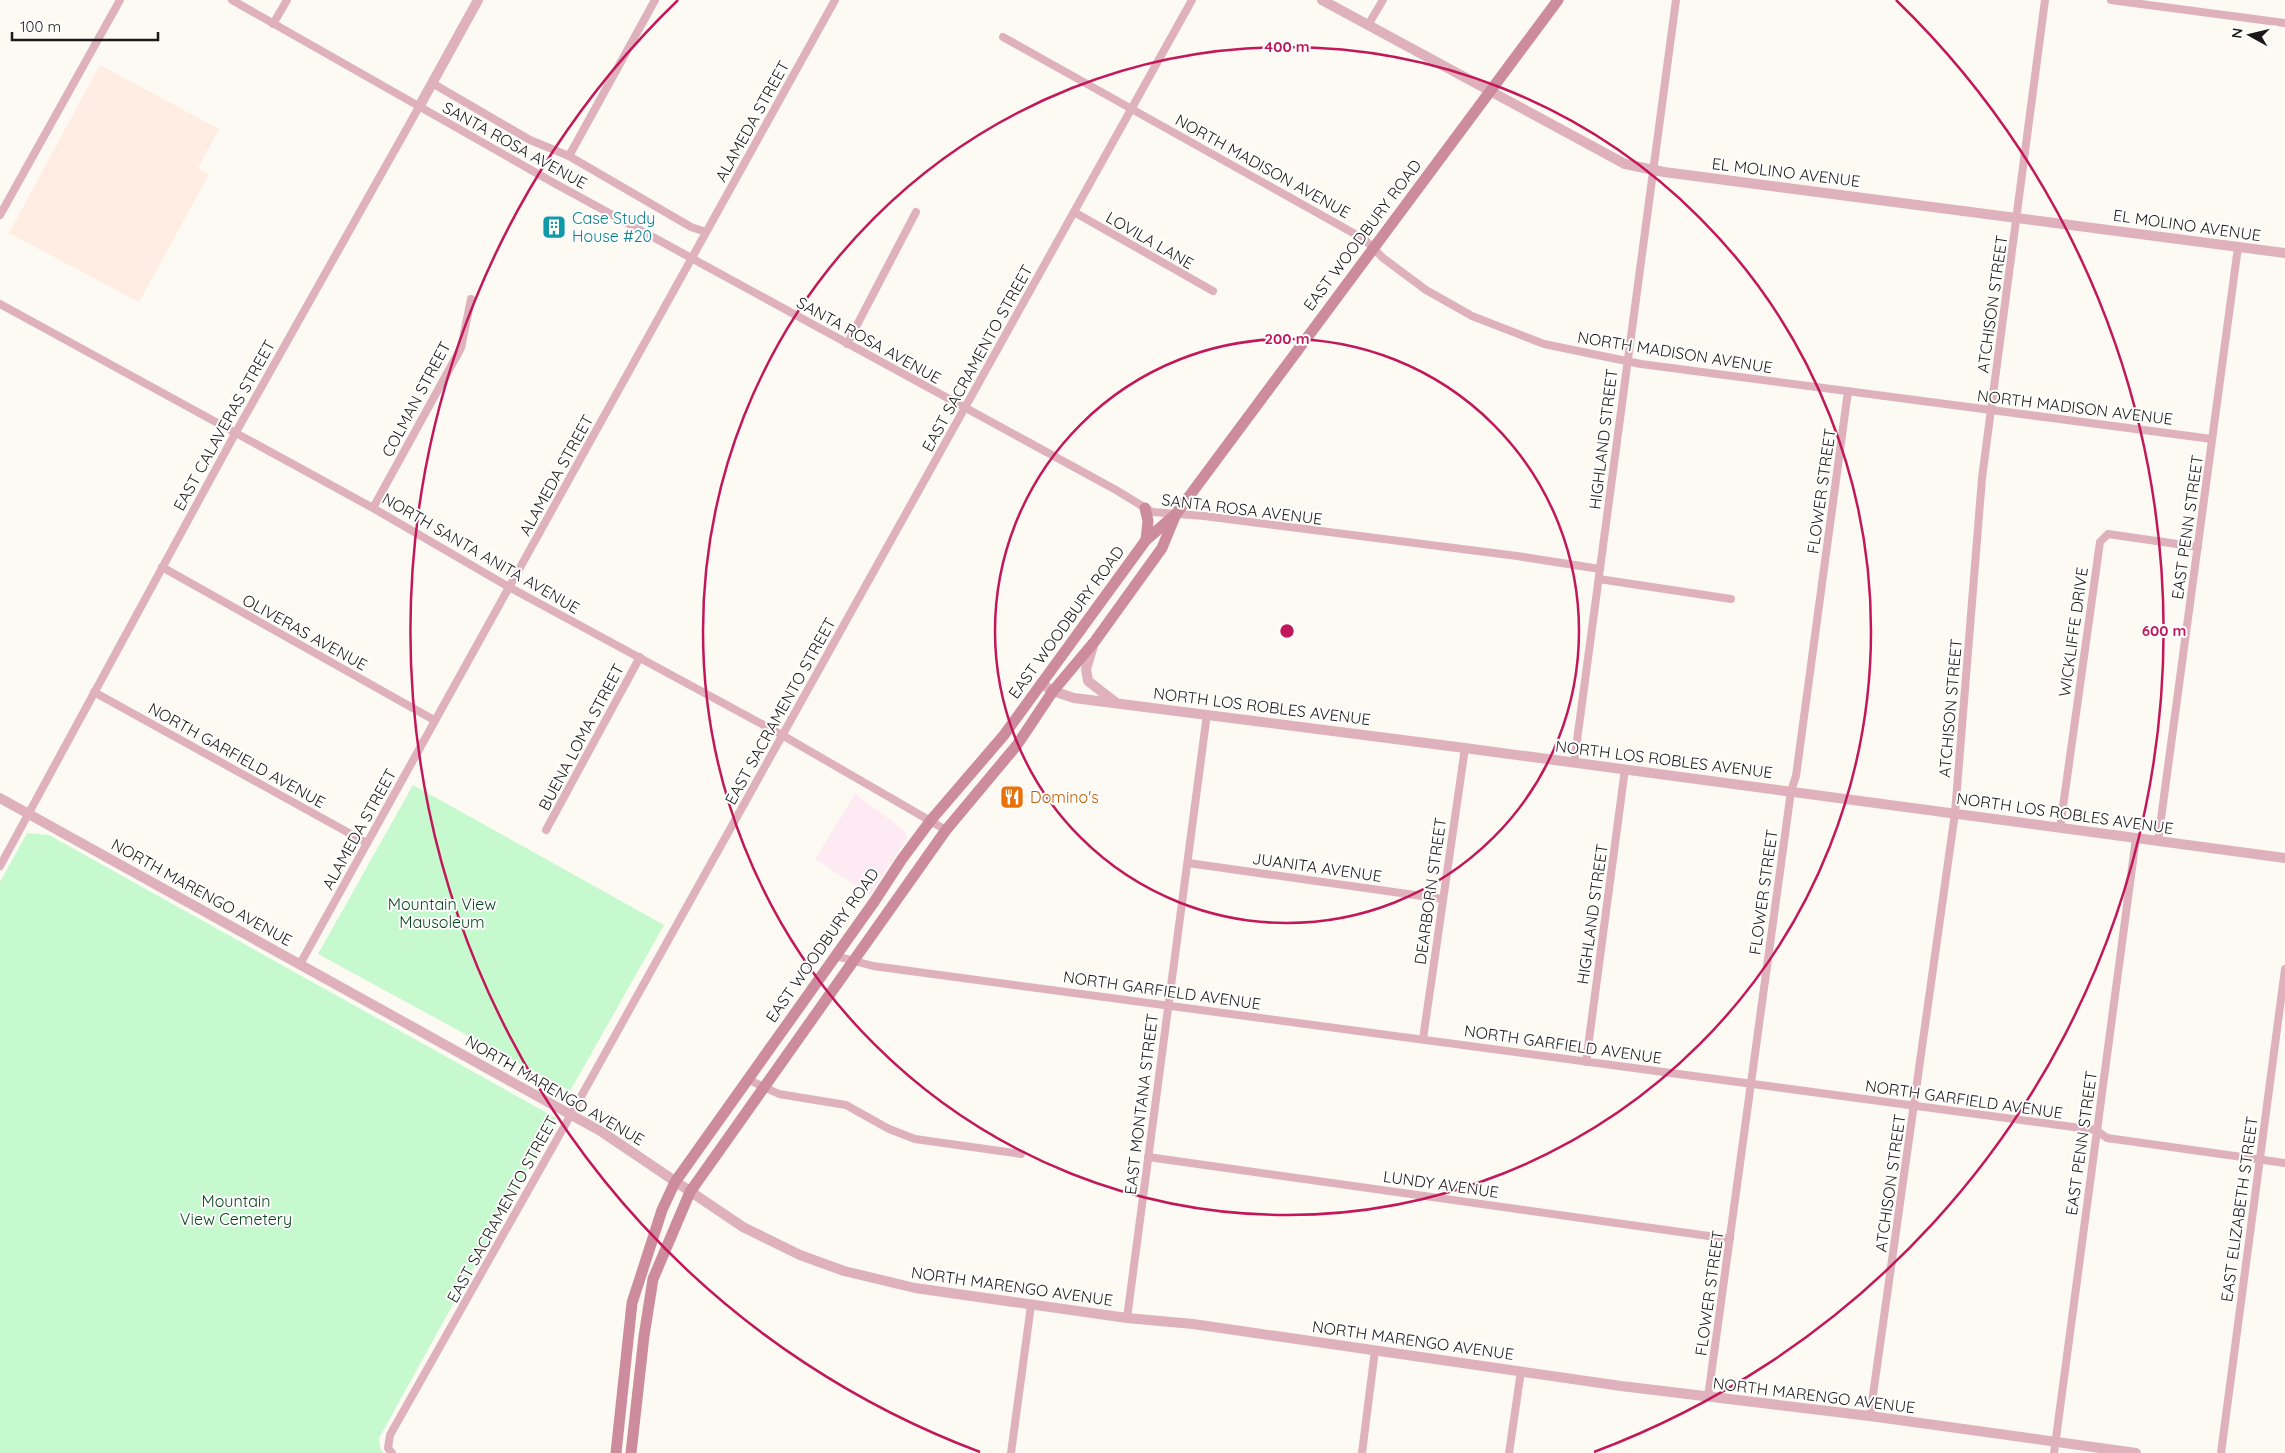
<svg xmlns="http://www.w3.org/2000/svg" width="2285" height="1453" font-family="Quicksand,sans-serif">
  <rect width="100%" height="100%" fill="#fcfaf2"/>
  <!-- commercial -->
  <polygon fill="#feeaf3" points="855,794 905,831 907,838 870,895 815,859"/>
  <!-- education -->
  <polygon fill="#ffece3" points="100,65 219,129 198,168 209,174 139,302 9,233"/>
  <!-- green -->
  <g fill="#c6f9ce">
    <polygon points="413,785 664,925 570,1091 318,954"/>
    <polygon points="27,833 49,835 556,1118 379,1438 380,1447 383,1453 0,1453 0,882"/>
  </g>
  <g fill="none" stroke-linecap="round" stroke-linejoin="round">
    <!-- minor -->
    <g stroke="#deb1bc" stroke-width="8">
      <polyline points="232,0 554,183 1116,490 1152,512 1204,516 1517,556 1600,569"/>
      <polyline points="2111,0 2285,23"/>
      <polyline points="273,24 287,0"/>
      <polyline points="1368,25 1383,0"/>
      <polyline points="1003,37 1364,239 1383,258 1426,290 1472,316 1544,344 1641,364 2212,439"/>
      <polyline points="432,83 530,140 569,156 691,227 706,232"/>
      <polyline points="569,156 655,0"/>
      <polyline points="1074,212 1213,291"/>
      <polyline points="0,215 120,0"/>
      <polyline points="0,304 373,508 509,587 782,735 946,830"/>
      <polyline points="847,344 916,212"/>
      <polyline points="373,508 461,348 471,299"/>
      <polyline points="162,567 434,720"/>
      <polyline points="1599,579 1731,599"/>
      <polyline points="94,692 367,843"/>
      <polyline points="1574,763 1676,0"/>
      <polyline points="2060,828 2100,542 2108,534 2198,547"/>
      <polyline points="546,830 640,657"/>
      <polyline points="2158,841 2238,247"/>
      <polyline points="1188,863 1443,899"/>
      <polyline points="0,866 236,432 419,107"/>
      <polyline points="836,956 873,966 2096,1130 2107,1138 2285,1163"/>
      <polyline points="300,964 835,0"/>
      <polyline points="1423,1039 1465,748"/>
      <polyline points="1586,1062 1625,769"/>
      <polyline points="747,1079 779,1094 846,1105 889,1129 915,1139 1021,1154"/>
      <polyline points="1148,1157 1730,1239"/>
      <polyline points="1127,1318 1207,714"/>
      <polyline points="1708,1397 1791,791 1796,776 1848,391"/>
      <polyline points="1870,1416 1955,813 1982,478 2045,0"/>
      <polyline points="392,1453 388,1448 390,1435 578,1102 1192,0"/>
      <polyline points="1011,1453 1031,1305"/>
      <polyline points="1362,1453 1375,1350"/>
      <polyline points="1509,1453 1521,1371"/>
      <polyline points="2054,1453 2136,838"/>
      <polyline points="2221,1453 2285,969"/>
    </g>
    <!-- tertiary -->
    <g stroke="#deb1bc" stroke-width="10">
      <polyline points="1322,0 1625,164 1664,172 2285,253"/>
      <polyline points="419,107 478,0"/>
      <polyline points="1093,646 1086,669 1088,681 1115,702"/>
      <polyline points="1041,683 1053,691 1074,698 1465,748 2285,858"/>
      <polyline points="0,798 602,1132 743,1227 800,1255 844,1271 915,1288 1127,1318 1193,1324 1621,1386 1870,1416 2136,1453"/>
    </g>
    <!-- secondary -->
    <g stroke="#cd8c9d" stroke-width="11">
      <polyline points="1145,508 1148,521 1146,540"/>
      <polyline points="616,1453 632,1303 662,1210 675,1182 874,902 902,859 931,820 1004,735 1146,540 1176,514"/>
      <polyline points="631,1453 644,1336 653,1279 690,1192 946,830 1017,745 1053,691 1095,641 1162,548 1176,514 1558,0"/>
    </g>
  </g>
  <!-- distance rings -->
  <g fill="none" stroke="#c2185b" stroke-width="2.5">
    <circle cx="1287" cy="631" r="292"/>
    <circle cx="1287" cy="631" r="584"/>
    <path d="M980 1452A877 877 0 0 1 678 0M1896 0A877 877 0 0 1 1594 1452"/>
  </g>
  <!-- icons -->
  <defs>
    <g id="building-square" transform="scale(1.25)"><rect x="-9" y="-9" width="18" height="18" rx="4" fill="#0f9aa8" stroke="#fff"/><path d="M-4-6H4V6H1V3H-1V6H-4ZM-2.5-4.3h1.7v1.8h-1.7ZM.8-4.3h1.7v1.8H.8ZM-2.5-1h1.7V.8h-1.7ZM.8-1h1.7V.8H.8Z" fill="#fff"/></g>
    <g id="restaurant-square" transform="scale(1.25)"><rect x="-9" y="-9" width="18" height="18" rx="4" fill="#e8710a" stroke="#fff"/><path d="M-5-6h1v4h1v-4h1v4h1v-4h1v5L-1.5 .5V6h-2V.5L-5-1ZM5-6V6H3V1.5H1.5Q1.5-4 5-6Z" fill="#fff"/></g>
  </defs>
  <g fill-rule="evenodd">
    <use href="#building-square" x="554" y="227"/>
    <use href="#restaurant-square" x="1012" y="797"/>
  </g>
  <g text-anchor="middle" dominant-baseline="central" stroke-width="4" stroke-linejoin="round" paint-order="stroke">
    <!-- street labels -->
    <g font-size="16" fill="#1b1a18" stroke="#fff">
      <text transform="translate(752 121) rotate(-61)">ALAMEDA STREET</text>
      <text transform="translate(515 145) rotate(29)">SANTA ROSA AVENUE</text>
      <text transform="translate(1263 166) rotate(29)">NORTH MADISON AVENUE</text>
      <text transform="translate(1786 172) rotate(7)">EL MOLINO AVENUE</text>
      <text transform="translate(2187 225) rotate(8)">EL MOLINO AVENUE</text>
      <text transform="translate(1362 235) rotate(-53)">EAST WOODBURY ROAD</text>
      <text transform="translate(1150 240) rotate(30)">LOVILA LANE</text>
      <text transform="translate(1992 304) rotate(-82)">ATCHISON STREET</text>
      <text transform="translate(869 340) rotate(29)">SANTA ROSA AVENUE</text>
      <text transform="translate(1675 352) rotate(9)">NORTH MADISON AVENUE</text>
      <text transform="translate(977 358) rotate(-61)">EAST SACRAMENTO STREET</text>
      <text transform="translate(416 399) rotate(-62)">COLMAN STREET</text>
      <text transform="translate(2075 407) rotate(7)">NORTH MADISON AVENUE</text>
      <text transform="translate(224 425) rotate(-61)">EAST CALAVERAS STREET</text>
      <text transform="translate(1603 439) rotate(-83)">HIGHLAND STREET</text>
      <text transform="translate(556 475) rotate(-61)">ALAMEDA STREET</text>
      <text transform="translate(1821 491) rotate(-82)">FLOWER STREET</text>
      <text transform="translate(1242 509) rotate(7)">SANTA ROSA AVENUE</text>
      <text transform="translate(2187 527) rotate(-82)">EAST PENN STREET</text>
      <text transform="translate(481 553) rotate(30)">NORTH SANTA ANITA AVENUE</text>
      <text transform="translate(1066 622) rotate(-54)">EAST WOODBURY ROAD</text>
      <text transform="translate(305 632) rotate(29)">OLIVERAS AVENUE</text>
      <text transform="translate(2073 632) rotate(-82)">WICKLIFFE DRIVE</text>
      <text transform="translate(1262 706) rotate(7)">NORTH LOS ROBLES AVENUE</text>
      <text transform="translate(1950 708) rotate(-85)">ATCHISON STREET</text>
      <text transform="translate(780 711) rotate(-61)">EAST SACRAMENTO STREET</text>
      <text transform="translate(581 737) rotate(-62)">BUENA LOMA STREET</text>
      <text transform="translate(237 755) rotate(29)">NORTH GARFIELD AVENUE</text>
      <text transform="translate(1664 759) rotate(7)">NORTH LOS ROBLES AVENUE</text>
      <text transform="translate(2065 813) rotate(8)">NORTH LOS ROBLES AVENUE</text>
      <text transform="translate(359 829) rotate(-61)">ALAMEDA STREET</text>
      <text transform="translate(1317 867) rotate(8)">JUANITA AVENUE</text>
      <text transform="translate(1430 891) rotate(-82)">DEARBORN STREET</text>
      <text transform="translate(202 892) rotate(29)">NORTH MARENGO AVENUE</text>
      <text transform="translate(1763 892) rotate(-82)">FLOWER STREET</text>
      <text transform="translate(1592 914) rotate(-82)">HIGHLAND STREET</text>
      <text transform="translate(822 945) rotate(-55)">EAST WOODBURY ROAD</text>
      <text transform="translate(1162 990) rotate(8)">NORTH GARFIELD AVENUE</text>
      <text transform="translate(1563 1044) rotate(8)">NORTH GARFIELD AVENUE</text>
      <text transform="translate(555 1090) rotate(30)">NORTH MARENGO AVENUE</text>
      <text transform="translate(1964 1099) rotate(8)">NORTH GARFIELD AVENUE</text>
      <text transform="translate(1141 1104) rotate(-83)">EAST MONTANA STREET</text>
      <text transform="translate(2081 1143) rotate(-82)">EAST PENN STREET</text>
      <text transform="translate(1890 1183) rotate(-82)">ATCHISON STREET</text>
      <text transform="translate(1441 1184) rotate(8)">LUNDY AVENUE</text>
      <text transform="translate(502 1209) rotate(-61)">EAST SACRAMENTO STREET</text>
      <text transform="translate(2239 1209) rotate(-82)">EAST ELIZABETH STREET</text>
      <text transform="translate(1012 1286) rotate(8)">NORTH MARENGO AVENUE</text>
      <text transform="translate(1709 1293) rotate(-82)">FLOWER STREET</text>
      <text transform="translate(1413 1340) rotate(8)">NORTH MARENGO AVENUE</text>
      <text transform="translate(1814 1395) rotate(7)">NORTH MARENGO AVENUE</text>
    </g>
    <!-- culture labels -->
    <g font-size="16" fill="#0d838f" stroke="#fff" text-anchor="start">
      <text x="572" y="218">Case Study<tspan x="572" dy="18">House #20</tspan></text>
    </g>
    <!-- food labels -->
    <g font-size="16" fill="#c56008" stroke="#fff" text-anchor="start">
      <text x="1030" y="797">Domino's</text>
    </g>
    <!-- park labels -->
    <g font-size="16" fill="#0b471e" stroke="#fff">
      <text x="442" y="904">Mountain View<tspan x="442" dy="18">Mausoleum</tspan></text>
      <text x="236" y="1201">Mountain<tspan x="236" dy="18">View Cemetery</tspan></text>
    </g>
  </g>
  <circle cx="1287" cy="631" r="8" fill="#c2185b" stroke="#fff" stroke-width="2.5"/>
  <g font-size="15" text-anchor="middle" font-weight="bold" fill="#c2185b" stroke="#fff" stroke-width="4" stroke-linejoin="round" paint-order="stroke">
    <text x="1287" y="52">400 m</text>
    <text x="1287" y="344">200 m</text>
    <text x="2164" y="636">600 m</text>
  </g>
  <!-- north arrow -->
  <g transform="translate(2250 35) rotate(278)" stroke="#ffffff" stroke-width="4" paint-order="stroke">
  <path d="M0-4L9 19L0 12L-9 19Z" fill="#1b1a18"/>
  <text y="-8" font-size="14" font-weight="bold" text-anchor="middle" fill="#1b1a18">N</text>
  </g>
  <!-- scale -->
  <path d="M12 32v8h146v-8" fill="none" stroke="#1b1a18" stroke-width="2.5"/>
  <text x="20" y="32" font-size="15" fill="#1b1a18" stroke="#ffffff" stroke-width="4" paint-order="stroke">100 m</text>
</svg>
